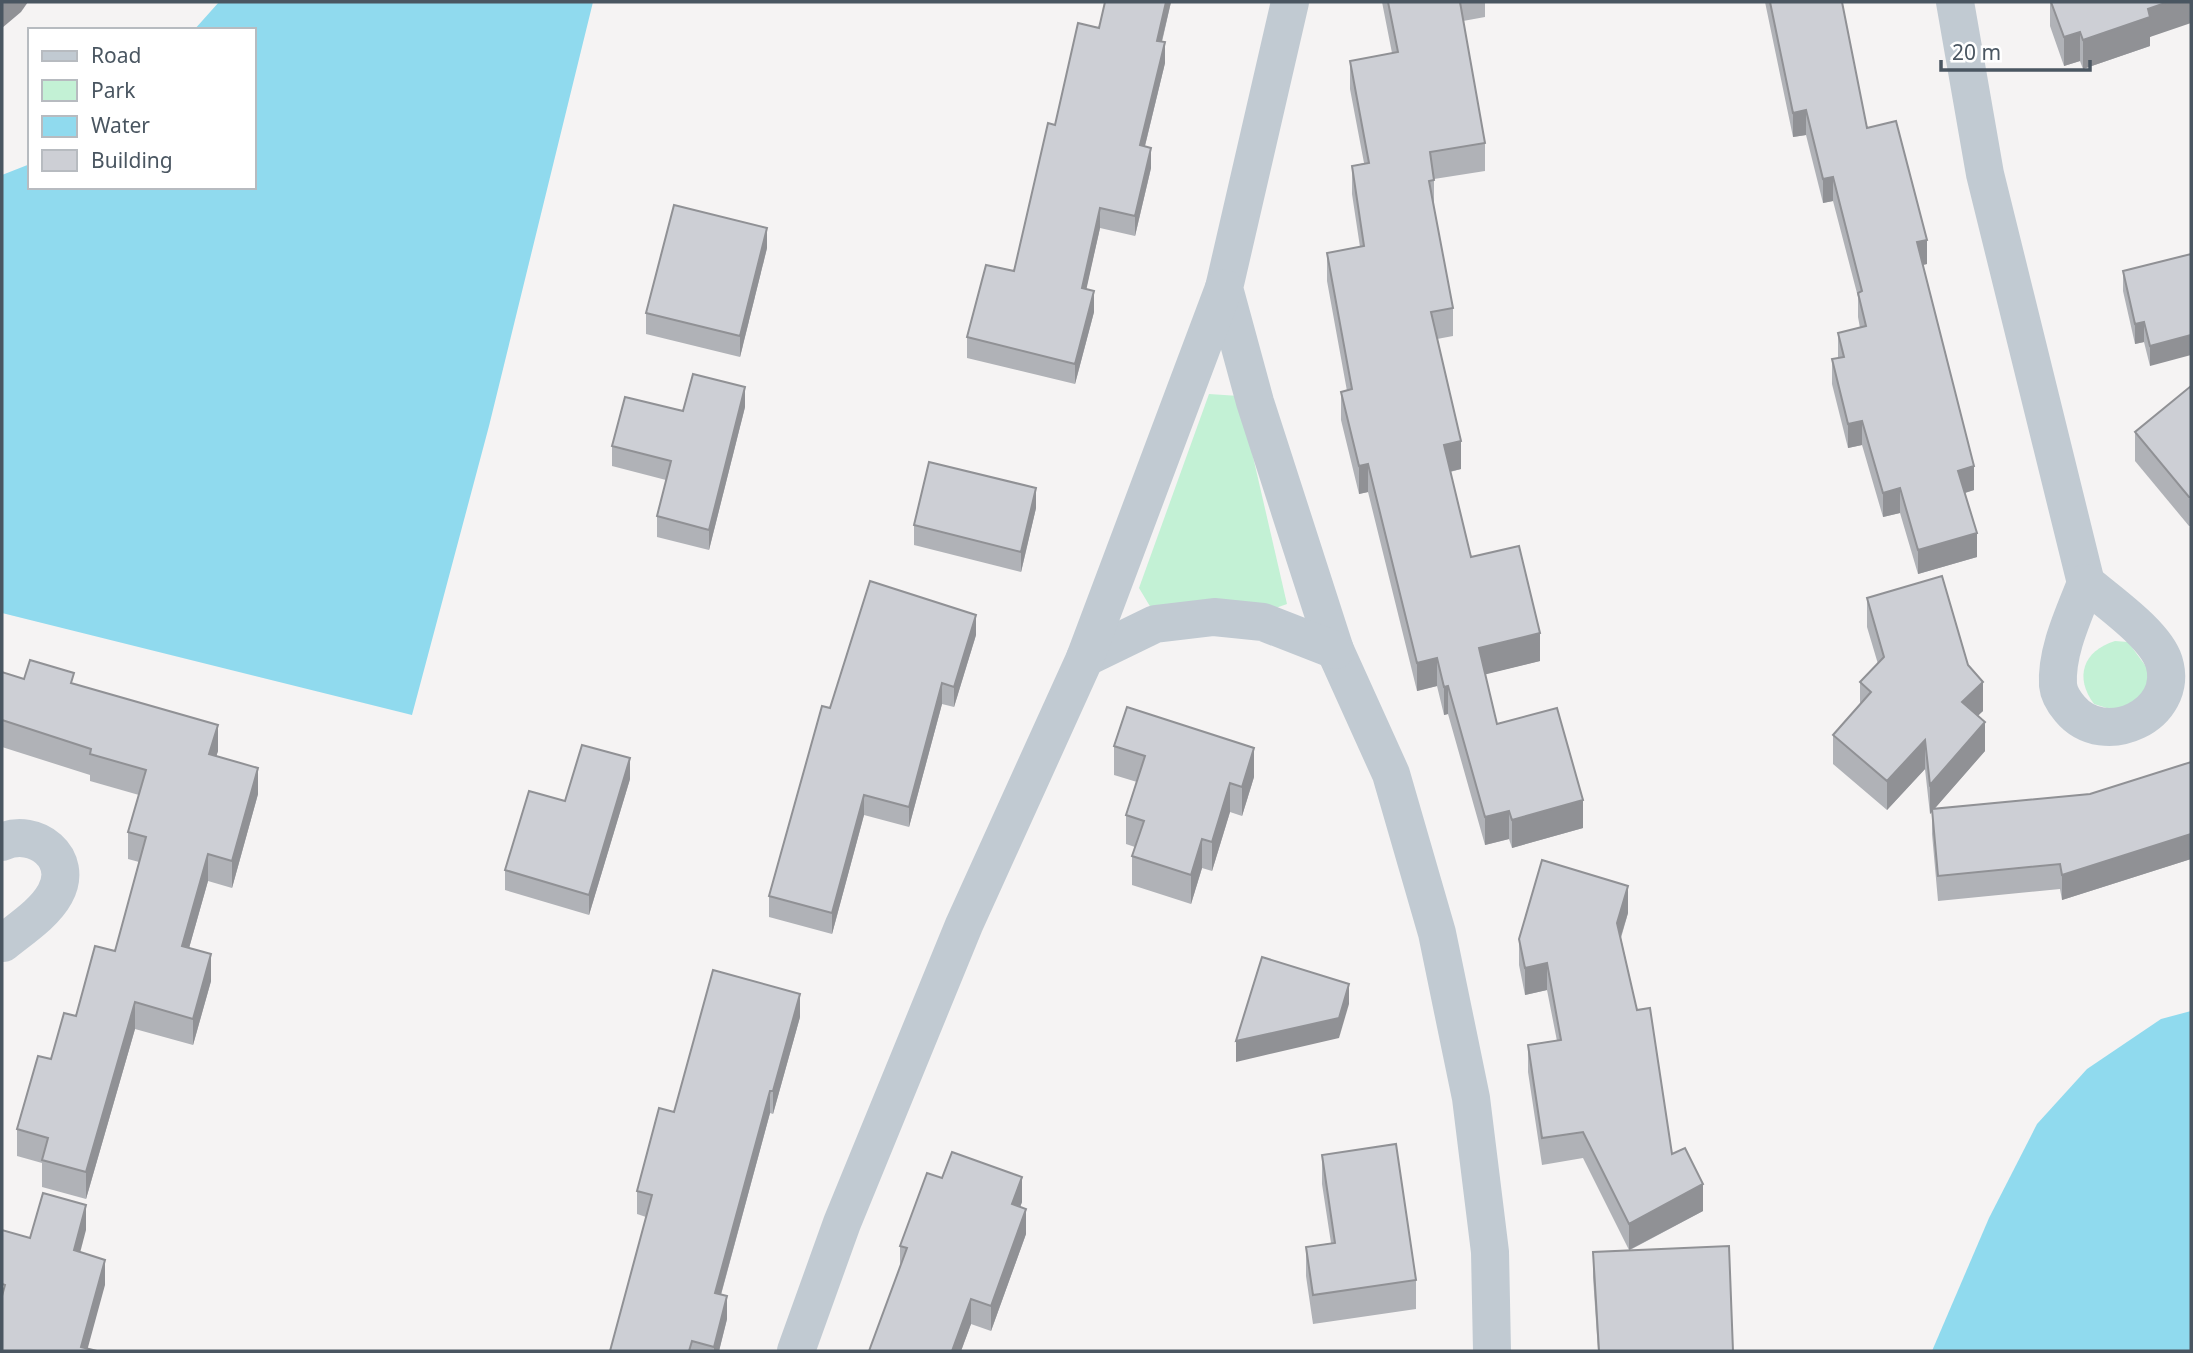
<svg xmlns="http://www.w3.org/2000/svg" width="2193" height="1353" font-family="'Noto Sans',sans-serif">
  <rect width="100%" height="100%" fill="#f5f3f3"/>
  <!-- green -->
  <g fill="#c3f1d5">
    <polygon points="1209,394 1239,396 1287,604 1261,613 1154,613 1139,588"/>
    <path d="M 2115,641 L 2128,642 L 2156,680 L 2126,714 L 2094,704 C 2074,677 2083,651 2115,641 Z"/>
  </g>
  <!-- water -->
  <g fill="#90daee">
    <polygon points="219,2 593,2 489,426 412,715 2,613 2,175 30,164 30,187 254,187 254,30 194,30"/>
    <polygon points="2191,1011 2191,1351 1932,1351 1989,1218 2037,1124 2087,1069 2161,1019"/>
  </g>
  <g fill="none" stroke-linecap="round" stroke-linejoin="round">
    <!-- street -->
    <g stroke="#c1cad2" stroke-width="38">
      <polyline points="1290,2 1224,288 1255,402 1335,650 1391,774 1437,933 1471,1098 1490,1252 1492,1351"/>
      <polyline points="1955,2 1985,174 2086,583"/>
      <path d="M 2086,583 C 2108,602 2155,634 2164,662 C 2180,715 2104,750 2070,709 C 2064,702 2059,695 2058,685 C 2056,651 2074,614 2086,583 Z"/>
      <polyline points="1085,658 1155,624 1214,617 1263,622 1335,650"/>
      <path d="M 2,842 C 35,827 75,858 55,894 C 44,914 20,929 3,943"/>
      <polyline points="796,1351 842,1223 964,925 1085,658 1224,288"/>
    </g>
  </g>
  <!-- wall -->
  <g fill="#b0b2b7">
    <polygon points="1171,2 1162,42 1165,63 1145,146 1151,168 1135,236 1100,228 1086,289 1094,312 1075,384 967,358 967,337 1014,271 1099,28"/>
    <polygon points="1382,2 1485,2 1485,17 1463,21 1485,143 1485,171 1434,179 1434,208 1453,308 1453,336 1437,339 1461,469 1450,472 1471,557 1540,661 1485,674 1497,724 1583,828 1512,848 1509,839 1485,845 1448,714 1444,715 1437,686 1417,691 1368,492 1359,494 1341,420 1341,392 1347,391 1327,281 1327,253 1360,247 1352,194 1352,166 1364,163 1350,89 1350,61 1392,53"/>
    <polygon points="1765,2 1842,2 1867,128 1927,264 1923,265 1974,490 1965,493 1977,557 1918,574 1900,513 1883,517 1862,445 1848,448 1832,384 1832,359 1838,358 1838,333 1860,328 1858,317 1858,297 1833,201 1823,203 1806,135 1793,137"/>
    <polygon points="2050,2 2191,2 2150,37 2150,46 2083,69 2080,61 2064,66 2050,26"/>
    <polygon points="767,248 740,357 646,334 646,313"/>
    <polygon points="2191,254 2150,366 2144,342 2135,344 2123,291 2123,271"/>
    <polygon points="2191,386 2191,526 2189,526 2135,461 2135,432"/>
    <polygon points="745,407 709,550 657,537 657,516 666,480 612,466 612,446"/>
    <polygon points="1036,508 1021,572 914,545 914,525"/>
    <polygon points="1867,598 1968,665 1983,711 1978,715 1985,751 1934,809 2090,794 2191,762 2191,859 2062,900 2060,889 1938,901 1932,834 1932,812 1930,814 1925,769 1887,810 1833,764 1833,735 1860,705 1860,682 1878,664 1867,627"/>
    <polygon points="976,635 954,707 942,704 909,827 864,815 832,934 769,917 769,896 830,708"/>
    <polygon points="2,672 24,679 74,684 218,751 216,756 258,794 232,888 208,881 189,948 211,981 193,1045 135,1029 86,1199 42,1187 42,1163 17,1156 17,1129 51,1059 115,951 139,862 128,859 128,832 139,795 90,781 90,775 2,747"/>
    <polygon points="1114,746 1254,777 1242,816 1230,812 1212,871 1202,868 1191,904 1132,885 1132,856 1135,847 1126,844 1126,815 1137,782 1114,775"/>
    <polygon points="630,779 589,915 505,890 505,870 565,801"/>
    <polygon points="1628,913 1621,938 1637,1010 1672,1154 1703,1211 1630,1250 1733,1351 1598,1351 1593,1277 1593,1252 1629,1250 1583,1158 1542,1165 1528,1072 1528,1045 1557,1041 1547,990 1525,995 1519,965 1519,939"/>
    <polygon points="800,1017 773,1114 770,1113 721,1295 727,1319 719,1351 610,1351 646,1217 637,1214 637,1191"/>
    <polygon points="1322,1155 1416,1280 1416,1309 1313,1324 1306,1276 1306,1247 1331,1243 1322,1184"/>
    <polygon points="942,1178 1022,1202 1020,1207 1026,1234 991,1331 971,1324 961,1351 869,1351 900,1267 900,1246"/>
  </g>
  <!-- shaded-wall -->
  <g fill="#909195">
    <polygon points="2,2 28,2 21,12 2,28"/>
    <polygon points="1166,2 1171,2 1157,61 1157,41"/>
    <polygon points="2168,2 2191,2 2191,23 2150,37 2150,46 2083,69 2083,40 2148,9"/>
    <polygon points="2080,32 2080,61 2064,66 2064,37"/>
    <polygon points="1165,42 1165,63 1140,166 1140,145"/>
    <polygon points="1806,110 1806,135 1793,137 1793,113"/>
    <polygon points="1151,148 1151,168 1135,236 1135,216"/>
    <polygon points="1833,177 1833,201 1823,203 1823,179"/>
    <polygon points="1100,208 1100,228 1082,309 1082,288"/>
    <polygon points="767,228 767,248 740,357 740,336"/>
    <polygon points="1927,240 1927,264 1917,266 1917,242"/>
    <polygon points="1094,291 1094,312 1075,384 1075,364"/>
    <polygon points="2144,322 2144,342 2135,344 2135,324"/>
    <polygon points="2191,335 2191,355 2150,366 2150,346"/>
    <polygon points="745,387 745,407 709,550 709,530"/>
    <polygon points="1862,421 1862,445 1848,448 1848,424"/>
    <polygon points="1461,441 1461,469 1444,473 1444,445"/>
    <polygon points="1368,464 1368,492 1359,494 1359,466"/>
    <polygon points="1974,466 1974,490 1958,495 1958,471"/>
    <polygon points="1036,488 1036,508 1021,572 1021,552"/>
    <polygon points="1900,488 1900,513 1883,517 1883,493"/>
    <polygon points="1977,533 1977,557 1918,574 1918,550"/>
    <polygon points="976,615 976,635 954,707 954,687"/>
    <polygon points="1540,633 1540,661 1479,676 1479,648"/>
    <polygon points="1437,658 1437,686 1417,691 1417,663"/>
    <polygon points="1983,682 1983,711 1962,731 1962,702"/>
    <polygon points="942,683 942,704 909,827 909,807"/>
    <polygon points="1448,686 1448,714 1444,715 1444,687"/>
    <polygon points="1985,722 1985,751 1930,814 1930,785"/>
    <polygon points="218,725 218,751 209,780 209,754"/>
    <polygon points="1925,740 1925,769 1887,810 1887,781"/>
    <polygon points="1254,748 1254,777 1242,816 1242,787"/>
    <polygon points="630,758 630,779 589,915 589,895"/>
    <polygon points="258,768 258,794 232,888 232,861"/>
    <polygon points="1230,783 1230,812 1212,871 1212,842"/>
    <polygon points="864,795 864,815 832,934 832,913"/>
    <polygon points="1583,800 1583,828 1512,848 1512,820"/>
    <polygon points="1509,811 1509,839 1485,845 1485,817"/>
    <polygon points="2191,834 2191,859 2062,900 2062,875"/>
    <polygon points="1202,839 1202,868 1191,904 1191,875"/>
    <polygon points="208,854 208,881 182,973 182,946"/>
    <polygon points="1628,886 1628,913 1617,949 1617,923"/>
    <polygon points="211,954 211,981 193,1045 193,1019"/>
    <polygon points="1547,963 1547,990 1525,995 1525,968"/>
    <polygon points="1349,984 1349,1004 1339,1038 1236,1062 1236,1041"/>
    <polygon points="800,994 800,1017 773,1114 773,1091"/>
    <polygon points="135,1002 135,1029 86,1199 86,1172"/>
    <polygon points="770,1091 770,1113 715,1316 715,1293"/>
    <polygon points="1022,1177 1022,1202 1012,1229 1012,1204"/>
    <polygon points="1703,1184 1703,1211 1629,1250 1629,1224"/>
    <polygon points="86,1205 86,1230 74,1276 74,1250"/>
    <polygon points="1026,1209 1026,1234 991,1331 991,1306"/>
    <polygon points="105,1260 105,1285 87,1351 81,1347"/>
    <polygon points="727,1296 727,1319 719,1351 714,1351 714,1347"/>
    <polygon points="971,1299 971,1324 961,1351 952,1351"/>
  </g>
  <!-- building -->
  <g fill="#cdcfd5" stroke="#909195" stroke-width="2">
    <polygon points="1105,2 1166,2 1157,41 1165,42 1140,145 1151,148 1135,216 1100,208 1082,288 1094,291 1075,364 967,337 986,265 1014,271 1048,123 1055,125 1078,23 1099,28"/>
    <polygon points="1388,2 1460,2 1485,143 1430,152 1434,180 1429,181 1453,308 1431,312 1461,441 1444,445 1471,557 1519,546 1540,633 1479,648 1497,724 1557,708 1583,800 1512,820 1509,811 1485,817 1448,686 1444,687 1437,658 1417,663 1368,464 1359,466 1341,392 1352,389 1327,253 1364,246 1352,166 1369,163 1350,61 1398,52"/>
    <polygon points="1770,2 1842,2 1867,128 1896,121 1927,240 1917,242 1974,466 1958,471 1977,533 1918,550 1900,488 1883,493 1862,421 1848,424 1832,359 1844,357 1838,333 1866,326 1858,293 1862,291 1833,177 1823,179 1806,110 1793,113"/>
    <polygon points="2051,2 2168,2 2148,9 2150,17 2083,40 2080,32 2064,37"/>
    <polygon points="674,205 767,228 740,336 646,313"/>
    <polygon points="2191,254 2191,335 2150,346 2144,322 2135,324 2123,271"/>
    <polygon points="693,374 745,387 709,530 657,516 671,461 612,446 625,397 683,411"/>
    <polygon points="2191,386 2191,497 2189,497 2135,432"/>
    <polygon points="929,462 1036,488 1021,552 914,525"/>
    <polygon points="1942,576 1968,665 1983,682 1962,702 1985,722 1930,785 1925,740 1887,781 1833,735 1871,692 1860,682 1884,657 1867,598"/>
    <polygon points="870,581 976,615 954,687 942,683 909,807 864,795 832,913 769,896 822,706 830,708"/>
    <polygon points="30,660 74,673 71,683 218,725 209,754 258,768 232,861 208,854 182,946 211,954 193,1019 135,1002 86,1172 42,1160 48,1138 17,1129 38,1056 51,1059 64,1013 76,1016 95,946 115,951 146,837 128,832 146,770 90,754 91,749 2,720 2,672 24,679"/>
    <polygon points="1127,707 1254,748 1242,787 1230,783 1212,842 1202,839 1191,875 1132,856 1144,821 1126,815 1145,756 1114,746"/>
    <polygon points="582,745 630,758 589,895 505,870 529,791 565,801"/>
    <polygon points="2191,762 2191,834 2062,875 2060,864 1938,876 1932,809 2090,794"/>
    <polygon points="1542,860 1628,886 1617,923 1637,1010 1650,1008 1672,1154 1685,1148 1703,1184 1629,1224 1583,1132 1542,1138 1528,1045 1561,1040 1547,963 1525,968 1519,939"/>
    <polygon points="1262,957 1349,984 1339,1018 1236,1041"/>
    <polygon points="713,970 800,994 773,1091 770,1091 715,1293 727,1296 714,1347 692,1341 689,1351 610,1351 652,1195 637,1191 659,1108 674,1112"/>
    <polygon points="1396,1144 1416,1280 1313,1295 1306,1247 1335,1243 1322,1155"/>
    <polygon points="952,1152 1022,1177 1012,1204 1026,1209 991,1306 971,1299 952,1351 869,1351 907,1248 900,1246 927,1173 942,1178"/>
    <polygon points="43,1193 86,1205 74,1250 105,1260 81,1347 97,1351 2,1351 2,1296 5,1285 2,1284 2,1230 30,1238"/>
    <polygon points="1729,1246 1733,1351 1599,1351 1593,1252"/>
  </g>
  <!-- border -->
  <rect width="2193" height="1353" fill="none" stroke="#4a5661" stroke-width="7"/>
  <!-- legend -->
  <rect x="28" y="28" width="228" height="161" fill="#ffffff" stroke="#b7bbc0" stroke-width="2"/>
  <rect x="42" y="51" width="35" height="10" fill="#c1cad2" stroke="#b7bbc0" stroke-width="2"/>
  <text x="91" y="63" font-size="21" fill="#4a5661">Road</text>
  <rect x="42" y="80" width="35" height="21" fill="#c3f1d5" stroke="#b7bbc0" stroke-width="2"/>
  <text x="91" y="98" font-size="21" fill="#4a5661">Park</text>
  <rect x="42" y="116" width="35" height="21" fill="#90daee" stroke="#b7bbc0" stroke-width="2"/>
  <text x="91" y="133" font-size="21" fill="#4a5661">Water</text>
  <rect x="42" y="150" width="35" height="21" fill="#cdcfd5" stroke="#b7bbc0" stroke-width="2"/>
  <text x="91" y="168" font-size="21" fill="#4a5661">Building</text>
  <!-- scale -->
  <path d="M1941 60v10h149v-10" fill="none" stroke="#4a5661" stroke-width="3.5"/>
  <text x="1952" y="60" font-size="21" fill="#4a5661" stroke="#ffffff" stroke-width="5" paint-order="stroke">20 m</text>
</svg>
